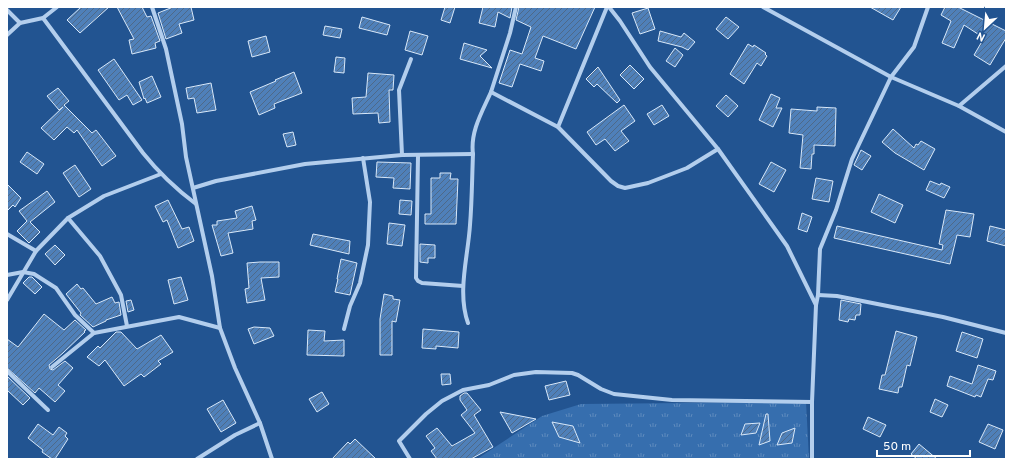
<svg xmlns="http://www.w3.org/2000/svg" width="1013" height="466" font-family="Overpass,sans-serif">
  <defs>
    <pattern id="park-tufts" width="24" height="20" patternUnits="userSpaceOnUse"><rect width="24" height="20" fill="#366eae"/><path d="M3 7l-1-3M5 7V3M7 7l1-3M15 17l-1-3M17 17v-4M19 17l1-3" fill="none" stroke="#5e8bbe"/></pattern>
    <pattern id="building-hatch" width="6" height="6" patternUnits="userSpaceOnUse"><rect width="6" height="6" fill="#4f80b9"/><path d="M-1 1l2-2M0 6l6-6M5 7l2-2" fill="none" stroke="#4e6988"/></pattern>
  </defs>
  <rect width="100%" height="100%" fill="#225491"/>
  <!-- park -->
  <polygon fill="url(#park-tufts)" points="806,402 809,459 477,459 542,416 581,404"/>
  <!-- building -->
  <g fill="url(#building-hatch)" stroke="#d8e8f9">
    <polygon points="81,7 109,7 80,33 67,20"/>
    <polygon points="117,7 142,7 147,17 151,16 160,41 155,43 156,48 132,54 129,40 134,39"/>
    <polygon points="173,7 191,7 194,20 179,24 182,33 166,39 158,13"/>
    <polygon points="445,7 455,7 450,23 441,20"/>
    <polygon points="483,7 512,7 510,18 498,12 495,27 479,23"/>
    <polygon points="519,7 595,7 576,49 543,36 535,58 544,61 541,71 520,64 512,87 499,83 510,50 522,54 531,27 516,20"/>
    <polygon points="870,7 901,7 893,20"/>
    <polygon points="945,7 958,7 1006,31 1006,38 990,65 974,55 984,38 964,25 954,48 942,43 951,21 941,15"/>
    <polygon points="648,8 655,29 640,34 632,13"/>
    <polygon points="362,17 390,25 387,35 359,28"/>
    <polygon points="726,17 739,27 728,39 716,29"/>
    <polygon points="325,26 342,29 340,38 323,35"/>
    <polygon points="410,31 428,36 422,55 405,50"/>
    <polygon points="660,31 681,37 684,33 695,42 688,50 682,47 658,41"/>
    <polygon points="266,36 270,52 252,57 248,41"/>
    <polygon points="464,43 487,50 480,56 492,68 460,59"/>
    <polygon points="748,44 753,47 754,45 766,53 765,54 767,56 761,66 757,63 744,84 730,74"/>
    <polygon points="675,48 683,55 675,67 666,61"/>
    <polygon points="336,57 345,58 344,73 334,72"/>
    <polygon points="114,59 142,100 133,105 127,95 119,100 98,70"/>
    <polygon points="630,65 644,79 634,89 620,75"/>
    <polygon points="598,67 620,100 617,103 597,84 594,87 586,79"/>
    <polygon points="294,72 302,93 274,104 275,108 259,115 250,92 276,81 275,80"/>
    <polygon points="368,73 394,75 393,90 389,90 390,122 379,123 378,113 353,114 352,98 366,97"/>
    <polygon points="152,76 161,97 147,103 145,98 144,99 139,82"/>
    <polygon points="211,83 216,110 197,113 194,98 188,99 186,88"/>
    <polygon points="58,88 69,101 64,105 92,133 96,130 116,156 102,166 77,130 74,133 67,127 54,140 41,128 63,107 59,110 47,96"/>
    <polygon points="771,94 780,98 776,108 782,108 773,127 759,120"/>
    <polygon points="726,95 738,106 728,117 716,106"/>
    <polygon points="624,105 635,121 621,131 629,141 615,151 605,139 596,145 587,132"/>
    <polygon points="662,105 669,116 654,125 647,114"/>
    <polygon points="817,107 836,108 835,146 814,145 814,154 812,154 811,169 800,168 803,135 789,133 791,109 817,111"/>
    <polygon points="893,129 914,148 916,144 918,145 921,141 935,149 924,170 895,153 882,142"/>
    <polygon points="293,132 296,145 287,147 283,134"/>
    <polygon points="861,150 871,156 862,170 854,165"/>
    <polygon points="27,152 44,164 37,174 20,162"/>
    <polygon points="377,162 411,163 410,189 393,188 394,178 376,177"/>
    <polygon points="771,162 786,170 774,192 759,184"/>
    <polygon points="75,165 91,189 79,197 63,173"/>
    <polygon points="440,173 451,173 450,179 458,179 456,224 425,224 425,214 431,214 431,178 440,178"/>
    <polygon points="816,178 833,181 829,202 812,199"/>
    <polygon points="930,181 940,185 941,183 950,187 944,198 926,190"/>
    <polygon points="7,184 21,198 15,207 13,205 7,211"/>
    <polygon points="47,191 55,202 30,222 40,232 29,243 17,231 27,221 19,211"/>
    <polygon points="879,194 903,205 895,223 871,212"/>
    <polygon points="168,200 182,229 189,227 194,241 178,248 167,220 163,222 155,206"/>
    <polygon points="400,200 412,201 411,215 399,214"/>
    <polygon points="252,206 256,220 252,221 253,229 228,233 233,253 221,256 212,225 217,225 217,221 237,218 235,211"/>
    <polygon points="946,210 974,214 970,237 957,235 950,264 834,238 837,226 942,250 943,245 939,244"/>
    <polygon points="802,213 812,217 807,232 798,229"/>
    <polygon points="389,223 405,225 402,246 387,244"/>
    <polygon points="990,226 1006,230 1006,246 987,241"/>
    <polygon points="313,234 350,241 349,254 310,245"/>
    <polygon points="420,244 435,245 435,258 428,258 428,263 420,262"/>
    <polygon points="55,245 65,255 55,265 45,254"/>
    <polygon points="341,259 357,263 350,295 335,292 338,279 337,279"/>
    <polygon points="260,262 279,262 279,277 261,278 265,300 247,303 245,289 249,288 247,263"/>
    <polygon points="29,277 32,277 42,287 35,294 23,283"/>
    <polygon points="181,277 188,300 174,304 168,280"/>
    <polygon points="77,284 81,289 83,288 96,304 112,297 115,303 119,302 121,315 106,320 106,321 93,327 80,315 81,313 66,294"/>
    <polygon points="384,294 393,296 393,299 400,300 396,322 392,321 392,355 380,355 380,319"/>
    <polygon points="131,300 134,310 128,312 126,301"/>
    <polygon points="841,300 861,304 860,315 856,315 855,320 849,319 848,322 839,320"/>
    <polygon points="44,314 64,330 75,320 86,330 84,331 85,332 63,353 49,365 50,369 53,370 65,361 73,368 58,385 65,391 55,402 39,388 35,393 7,368 7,339 18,347"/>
    <polygon points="254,327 270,328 274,336 254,344 248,329"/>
    <polygon points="423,329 459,332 458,348 436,346 436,349 422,348"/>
    <polygon points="308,330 325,331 324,341 344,340 344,356 307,355"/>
    <polygon points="896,331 917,337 910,366 907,365 902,387 899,387 898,393 879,389 882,375 885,375"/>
    <polygon points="116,332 121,332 137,349 161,335 173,352 158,361 161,364 144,377 141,374 124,386 105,360 99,366 87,357 98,346 100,348"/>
    <polygon points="962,332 983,339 977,358 956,351"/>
    <polygon points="978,365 996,371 993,380 988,379 981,397 976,395 975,397 947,386 950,376 972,384"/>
    <polygon points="441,374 450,374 451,384 442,385"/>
    <polygon points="7,376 30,398 23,405 7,390"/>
    <polygon points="566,381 570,395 549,400 545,386"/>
    <polygon points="322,392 329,404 317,412 309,399"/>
    <polygon points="464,393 467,393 481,410 474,415 493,447 471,459 437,459 431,451 435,448 426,436 437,428 452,446 475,433 461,415 467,410 460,400 460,396"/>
    <polygon points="935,399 948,405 942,417 930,412"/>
    <polygon points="223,400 236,423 221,432 207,409"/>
    <polygon points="500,412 536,419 512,433"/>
    <polygon points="766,414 768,414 770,441 759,445"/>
    <polygon points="868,417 886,425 880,437 863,429"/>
    <polygon points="552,422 573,426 580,443 559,437"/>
    <polygon points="760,423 756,433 741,435 745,424"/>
    <polygon points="38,424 53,435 59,427 67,433 65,436 68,439 55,459 52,459 42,452 43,450 28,438"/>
    <polygon points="988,424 1003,430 995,449 979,442"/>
    <polygon points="795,428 792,443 777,445 782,433"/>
    <polygon points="355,439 376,459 332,459 348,442 350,444"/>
    <polygon points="919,444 937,459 917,459 911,454"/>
  </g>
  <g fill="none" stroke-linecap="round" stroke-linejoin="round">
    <!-- minor -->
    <g stroke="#b3ceed" stroke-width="4">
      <polyline points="152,7 166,49 182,124 186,157 212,276 220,328 235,368 260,423 272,459"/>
      <polyline points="609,7 620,21 650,67 718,149"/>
      <polyline points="763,7 891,77 959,106 1006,132"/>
      <polyline points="7,10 20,23 43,18 57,7"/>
      <path d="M 43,18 L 143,153 C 159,173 176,189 196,204"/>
      <polyline points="7,35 20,23"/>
      <polyline points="491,92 510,33 516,7"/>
      <polyline points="959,106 1006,66"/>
      <polyline points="558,127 607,7"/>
      <polyline points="402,155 399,90 411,59"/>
      <polyline points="418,156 416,278 418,281 422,283 463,286"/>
      <polyline points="193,188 216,181 305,164 402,155 473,154"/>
      <polyline points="68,218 100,256 121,295 127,326"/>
      <polyline points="7,234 36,251"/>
      <polyline points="7,275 23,272 34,274 56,288 75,315 94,333"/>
      <polyline points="818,295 837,296 943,317 1006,333"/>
      <polyline points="7,300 36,251 68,218 104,196 161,174"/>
      <path d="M 468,323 C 457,292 468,257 470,225 C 472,201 472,178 473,154 C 470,132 482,112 491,92 L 558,127 L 611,181 L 618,186 L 625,188 L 648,183 L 687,168 L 718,149 L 787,246 L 816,305"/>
      <polyline points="344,329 350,306 360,283 368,245 370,202 363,158"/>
      <polyline points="52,367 94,333 179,317 220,328"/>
      <polyline points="7,371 48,410"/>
      <polyline points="197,459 235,435 260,423"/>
      <polyline points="410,459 399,441 426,414 442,401 463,390 489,385 514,375 536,372 572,373 578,375 601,389 614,394 672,400 812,402"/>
      <polyline points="812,459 812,402 816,305 818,295 820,249 836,210 852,159 891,77 914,47 928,7"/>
    </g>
  </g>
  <!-- border -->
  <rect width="1013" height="466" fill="none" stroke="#ffffff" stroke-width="16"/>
  <!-- north arrow -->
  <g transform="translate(985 28) rotate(206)" stroke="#225491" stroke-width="3" paint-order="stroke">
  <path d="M0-3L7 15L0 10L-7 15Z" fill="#ffffff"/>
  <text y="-6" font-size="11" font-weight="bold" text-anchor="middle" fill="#ffffff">N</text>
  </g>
  <!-- scale -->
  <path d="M877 450v6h93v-6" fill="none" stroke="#ffffff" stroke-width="2"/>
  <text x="883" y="450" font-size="12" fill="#ffffff" stroke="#225491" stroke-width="3" paint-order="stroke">50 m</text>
</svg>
